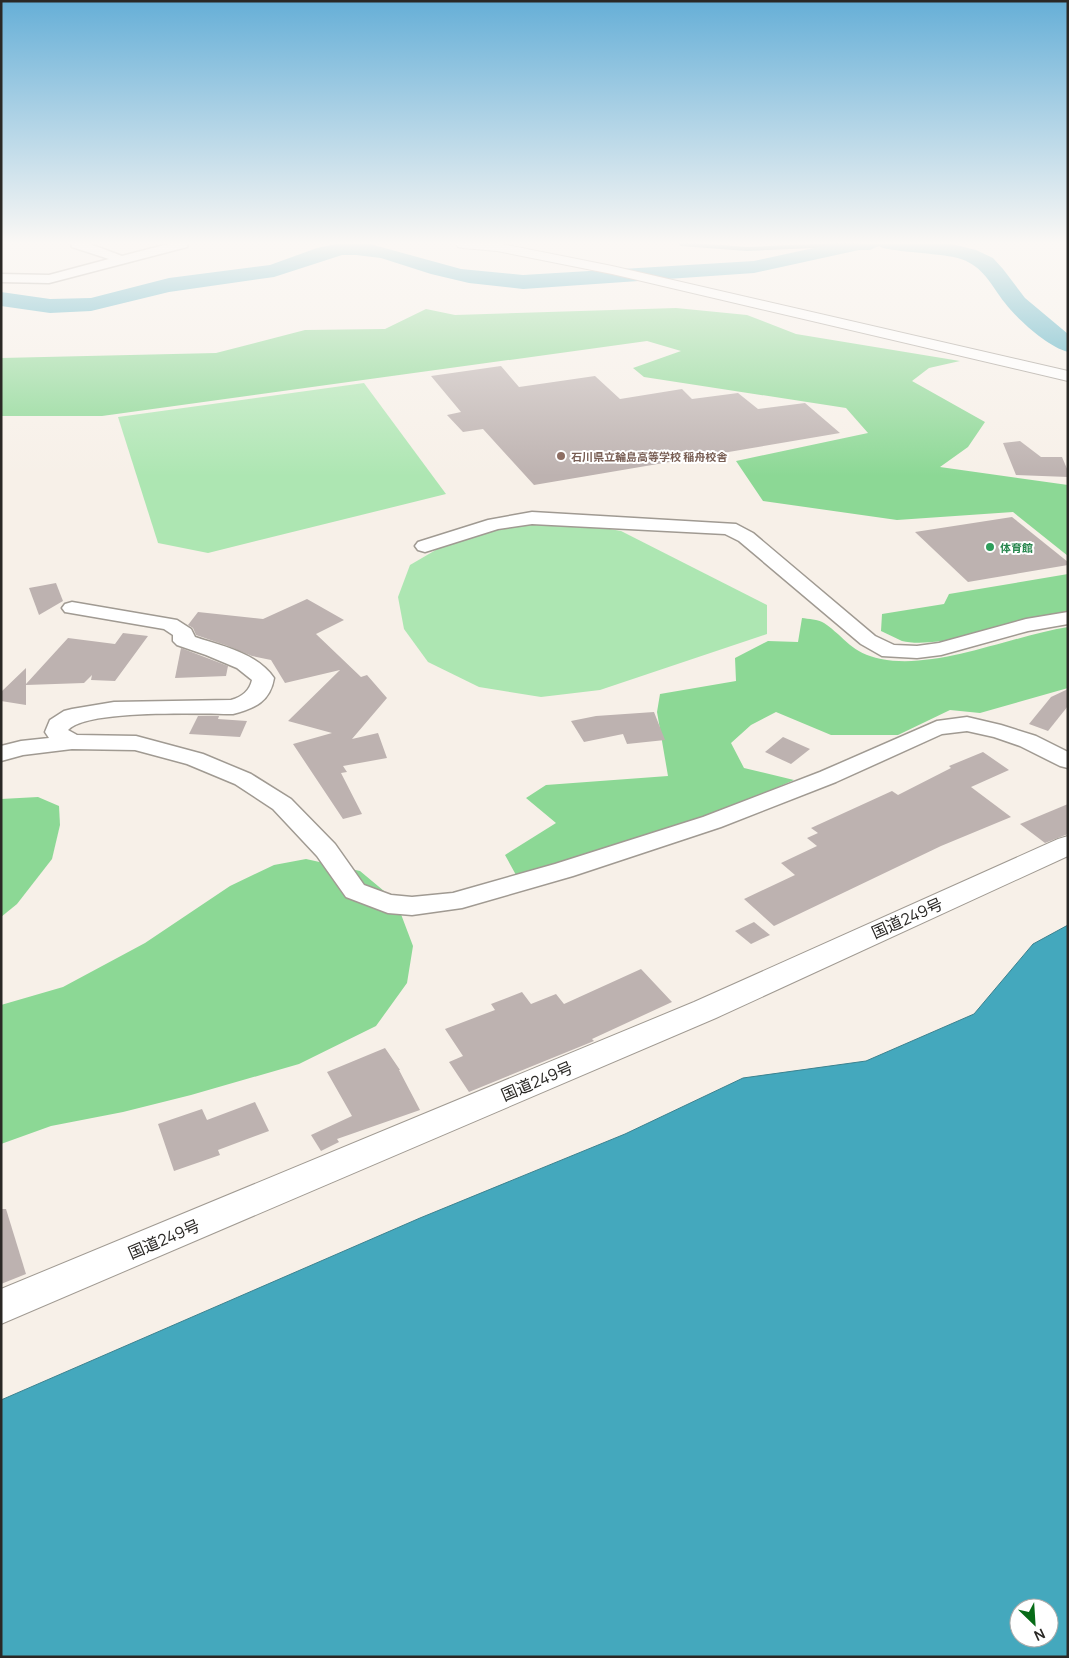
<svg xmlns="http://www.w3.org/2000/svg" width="1069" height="1658" font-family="Manrope,'Noto Sans JP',sans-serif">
  <rect width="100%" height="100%" fill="#f7f0e8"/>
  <!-- green -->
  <g fill="#ade6b2">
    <polygon points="364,383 446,494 208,553 158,543 118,417"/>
    <polygon points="565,521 621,531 767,605 767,634 600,690 541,697 479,687 428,662 404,629 398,597 410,565 446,544 504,525"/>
  </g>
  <!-- forest -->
  <g fill="#8cd895">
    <polygon points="676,308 747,315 796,334 960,361 929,368 912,381 985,422 968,447 940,467 1068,485 1068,556 1013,512 897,520 763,501 736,461 868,433 846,408 644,377 633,368 681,351 647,341 102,416 1,416 1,358 216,353 305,330 385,329 426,309 455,315"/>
    <path d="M 1068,574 L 1068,613 C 1029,622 937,650 902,641 C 895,638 888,634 881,631 L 882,614 L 944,604 L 949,594 Z"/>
    <path d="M 802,618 C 808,619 818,619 824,623 C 846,638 851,653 881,659 C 937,670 1011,636 1068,627 L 1068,688 L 980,713 L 950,710 L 898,735 L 831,735 L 776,712 L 751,725 L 731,743 L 744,768 L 794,780 L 720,813 L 516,875 L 505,855 L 556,823 L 526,798 L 546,785 L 668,776 L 657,712 L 660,694 L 736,681 L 735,658 L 768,641 L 798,642 Z"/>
    <polygon points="38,797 59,806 60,825 52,859 17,904 1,917 1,799"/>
    <polygon points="306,859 360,871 396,901 413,946 407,983 376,1026 299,1064 191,1095 123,1112 51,1126 1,1144 1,1005 63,987 145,943 230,886 274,865"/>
  </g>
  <!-- water -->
  <path fill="#44a8bd" stroke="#3c828f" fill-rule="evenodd" d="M 1068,925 L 1068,1657 L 1,1657 L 1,1400 L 420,1218 L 625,1134 L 743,1078 L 866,1061 L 974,1014 L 1033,944 ZM 1019,1608 L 1049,1608 L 1049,1638 L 1019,1638 Z"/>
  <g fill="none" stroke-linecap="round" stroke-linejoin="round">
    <!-- stream -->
    <polyline stroke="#3c828f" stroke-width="4" points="681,244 747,249 859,244"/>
    <!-- river -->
    <path fill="#44a8bd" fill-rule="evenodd" d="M 336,244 L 370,244 L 461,269 L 523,275 L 754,261 L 832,244 L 952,244 L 976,250 L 993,258 L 1003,269 L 1025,298 L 1068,334 L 1068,352 C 1048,347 1018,320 1005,303 C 991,285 984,267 961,259 C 945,253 885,252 879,246 L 870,250 L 859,250 L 754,273 L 523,289 L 469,283 L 431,274 L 381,258 L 356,255 L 342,255 L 274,277 L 169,292 L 91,311 L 50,313 L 1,306 L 1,292 L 50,299 L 91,298 L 169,278 L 270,265 L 317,248 Z"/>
  </g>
  <!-- building -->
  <g fill="#bdb2b0">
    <polygon points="501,366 519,387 595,376 620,399 682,389 692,399 738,393 758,409 805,403 840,433 534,485 483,429 463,432 447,415 461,412 431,376"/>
    <polygon points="1020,441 1041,457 1062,457 1068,471 1068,477 1016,475 1003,443"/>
    <polygon points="1012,517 1068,562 1068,565 968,582 915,532"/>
    <polygon points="56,583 63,601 39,615 29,588"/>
    <polygon points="307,599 344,620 316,634 361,677 367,675 387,698 352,739 378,733 387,758 343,766 347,772 341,773 362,814 343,819 293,744 332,733 288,721 340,670 285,683 271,660 252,656 228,646 196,635 193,628 188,625 198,612 263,619"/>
    <polygon points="123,633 148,636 115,681 91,680 92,675 84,683 26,685 26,705 1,701 1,692 26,668 26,684 68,638 115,644"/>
    <polygon points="181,648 228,666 226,676 175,678"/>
    <polygon points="1068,689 1068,706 1048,731 1029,724 1051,697"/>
    <polygon points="654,712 665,740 627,744 623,734 584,742 571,721 596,716"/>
    <polygon points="198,716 219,716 218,719 247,721 240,737 189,734"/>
    <polygon points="783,737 810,749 791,764 765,752"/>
    <polygon points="983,752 1009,770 971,787 1011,817 941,846 774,926 744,899 795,875 781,863 817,846 807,838 818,833 811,828 892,791 898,795 951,768 949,766"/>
    <polygon points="1068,804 1068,834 1045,843 1020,824"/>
    <polygon points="754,922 770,935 751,944 735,931"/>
    <polygon points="641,969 672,1002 592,1039 594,1041 469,1092 449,1062 463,1056 445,1029 495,1010 491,1004 522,992 531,1004 556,994 564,1004"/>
    <polygon points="385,1048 400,1070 399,1070 420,1110 337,1139 339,1142 321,1151 311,1135 352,1116 327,1072"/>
    <polygon points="255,1102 269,1131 218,1150 220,1155 174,1171 158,1124 202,1109 207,1120"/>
    <polygon points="1,1209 6,1209 26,1274 1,1284"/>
  </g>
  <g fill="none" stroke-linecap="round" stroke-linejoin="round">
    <!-- minor casing -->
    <g stroke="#a09a92" stroke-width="3">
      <g id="minor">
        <polygon points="71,244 90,244 122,256 168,244 188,244 187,247 49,283 1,282 1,274 49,275 109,259 72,247"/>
        <polygon points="532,512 736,524 753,533 875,636 894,645 917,646 939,643 1026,619 1068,612 1068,624 1028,631 941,655 917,658 882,656 861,644 739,541 725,534 532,524 498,529 425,552 418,550 415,546 418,542 488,520"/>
        <path d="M 72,602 L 177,620 L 191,629 L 195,637 C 222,646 257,653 274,678 C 270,702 255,708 233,714 C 201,714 87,709 68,730 L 77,735 L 136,736 L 203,754 L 251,774 L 291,799 L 335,844 L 364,885 L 391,895 L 412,897 L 453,893 L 555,864 L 703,817 L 820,772 L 937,721 L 967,717 L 1001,725 L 1036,736 L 1068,752 L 1068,768 L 1060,766 L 1020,746 L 994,737 L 967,731 L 942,734 L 836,782 L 721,827 L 573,876 L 462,908 L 412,915 L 388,913 L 346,897 L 317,856 L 273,809 L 235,784 L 187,764 L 135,750 L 72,749 L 23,755 L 1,761 L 1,746 L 21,741 L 49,738 L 45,732 L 50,720 L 64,711 L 72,709 L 114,702 L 231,700 C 242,697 250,690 252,680 L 237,668 L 206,655 L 177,645 L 173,641 L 173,635 L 164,629 L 65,612 L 62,608 L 65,604 Z"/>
      </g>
    </g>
    <!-- tertiary casing -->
    <g stroke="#a09a92" stroke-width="2">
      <polygon id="tertiary" points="456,244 502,244 612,266 1068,371 1068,381 612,274 497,251 463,248 458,247"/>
    </g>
    <!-- trunk casing -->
    <g stroke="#a09a92" stroke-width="2">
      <polygon id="trunk" points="1068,836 1068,856 716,1018 1,1324 1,1289 694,1002 1058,839"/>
    </g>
    <!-- minor -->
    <use href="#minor" fill="#fff" fill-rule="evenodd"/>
    <!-- tertiary -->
    <use href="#tertiary" fill="#fff" fill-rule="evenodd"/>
    <!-- trunk -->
    <use href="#trunk" fill="#fff" fill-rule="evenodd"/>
  </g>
  <!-- sky -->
  <linearGradient id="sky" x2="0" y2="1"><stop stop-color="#66afd7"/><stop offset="0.51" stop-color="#fbf8f5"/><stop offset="1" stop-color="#fbf8f5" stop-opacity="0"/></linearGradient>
  <rect width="1069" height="476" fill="url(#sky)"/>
  <!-- markers -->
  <circle fill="#8d6e63" stroke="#fff" stroke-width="2" cx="561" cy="456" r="5"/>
  <circle fill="#2e9e5b" stroke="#fff" stroke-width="2" cx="990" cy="547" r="5"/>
  <g text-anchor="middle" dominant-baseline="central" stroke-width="4" stroke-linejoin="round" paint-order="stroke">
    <!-- far-education labels -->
    <g font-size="11" font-weight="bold" fill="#785e54" stroke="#fff" text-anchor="start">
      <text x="571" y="456">石川県立輪島高等学校 稲舟校舎</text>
    </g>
    <!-- far-leisure labels -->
    <g font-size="11" font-weight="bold" fill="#27864d" stroke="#fff" text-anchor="start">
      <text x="1000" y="547">体育館</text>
    </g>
    <!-- near-street labels -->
    <g font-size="16" fill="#2a2825" stroke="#fff">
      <text transform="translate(907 918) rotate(-24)">国道249号</text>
      <text transform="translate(537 1081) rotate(-23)">国道249号</text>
      <text transform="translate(164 1239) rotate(-23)">国道249号</text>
    </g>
  </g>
  <!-- border -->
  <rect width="1069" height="1658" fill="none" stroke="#2a2825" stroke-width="5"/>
  <!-- north arrow -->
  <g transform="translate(1034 1623) rotate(155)"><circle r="24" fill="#ffffff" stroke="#aaa9a8"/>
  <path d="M0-4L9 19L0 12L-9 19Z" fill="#076b17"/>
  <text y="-8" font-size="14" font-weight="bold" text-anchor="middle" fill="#2a2825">N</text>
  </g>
</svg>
